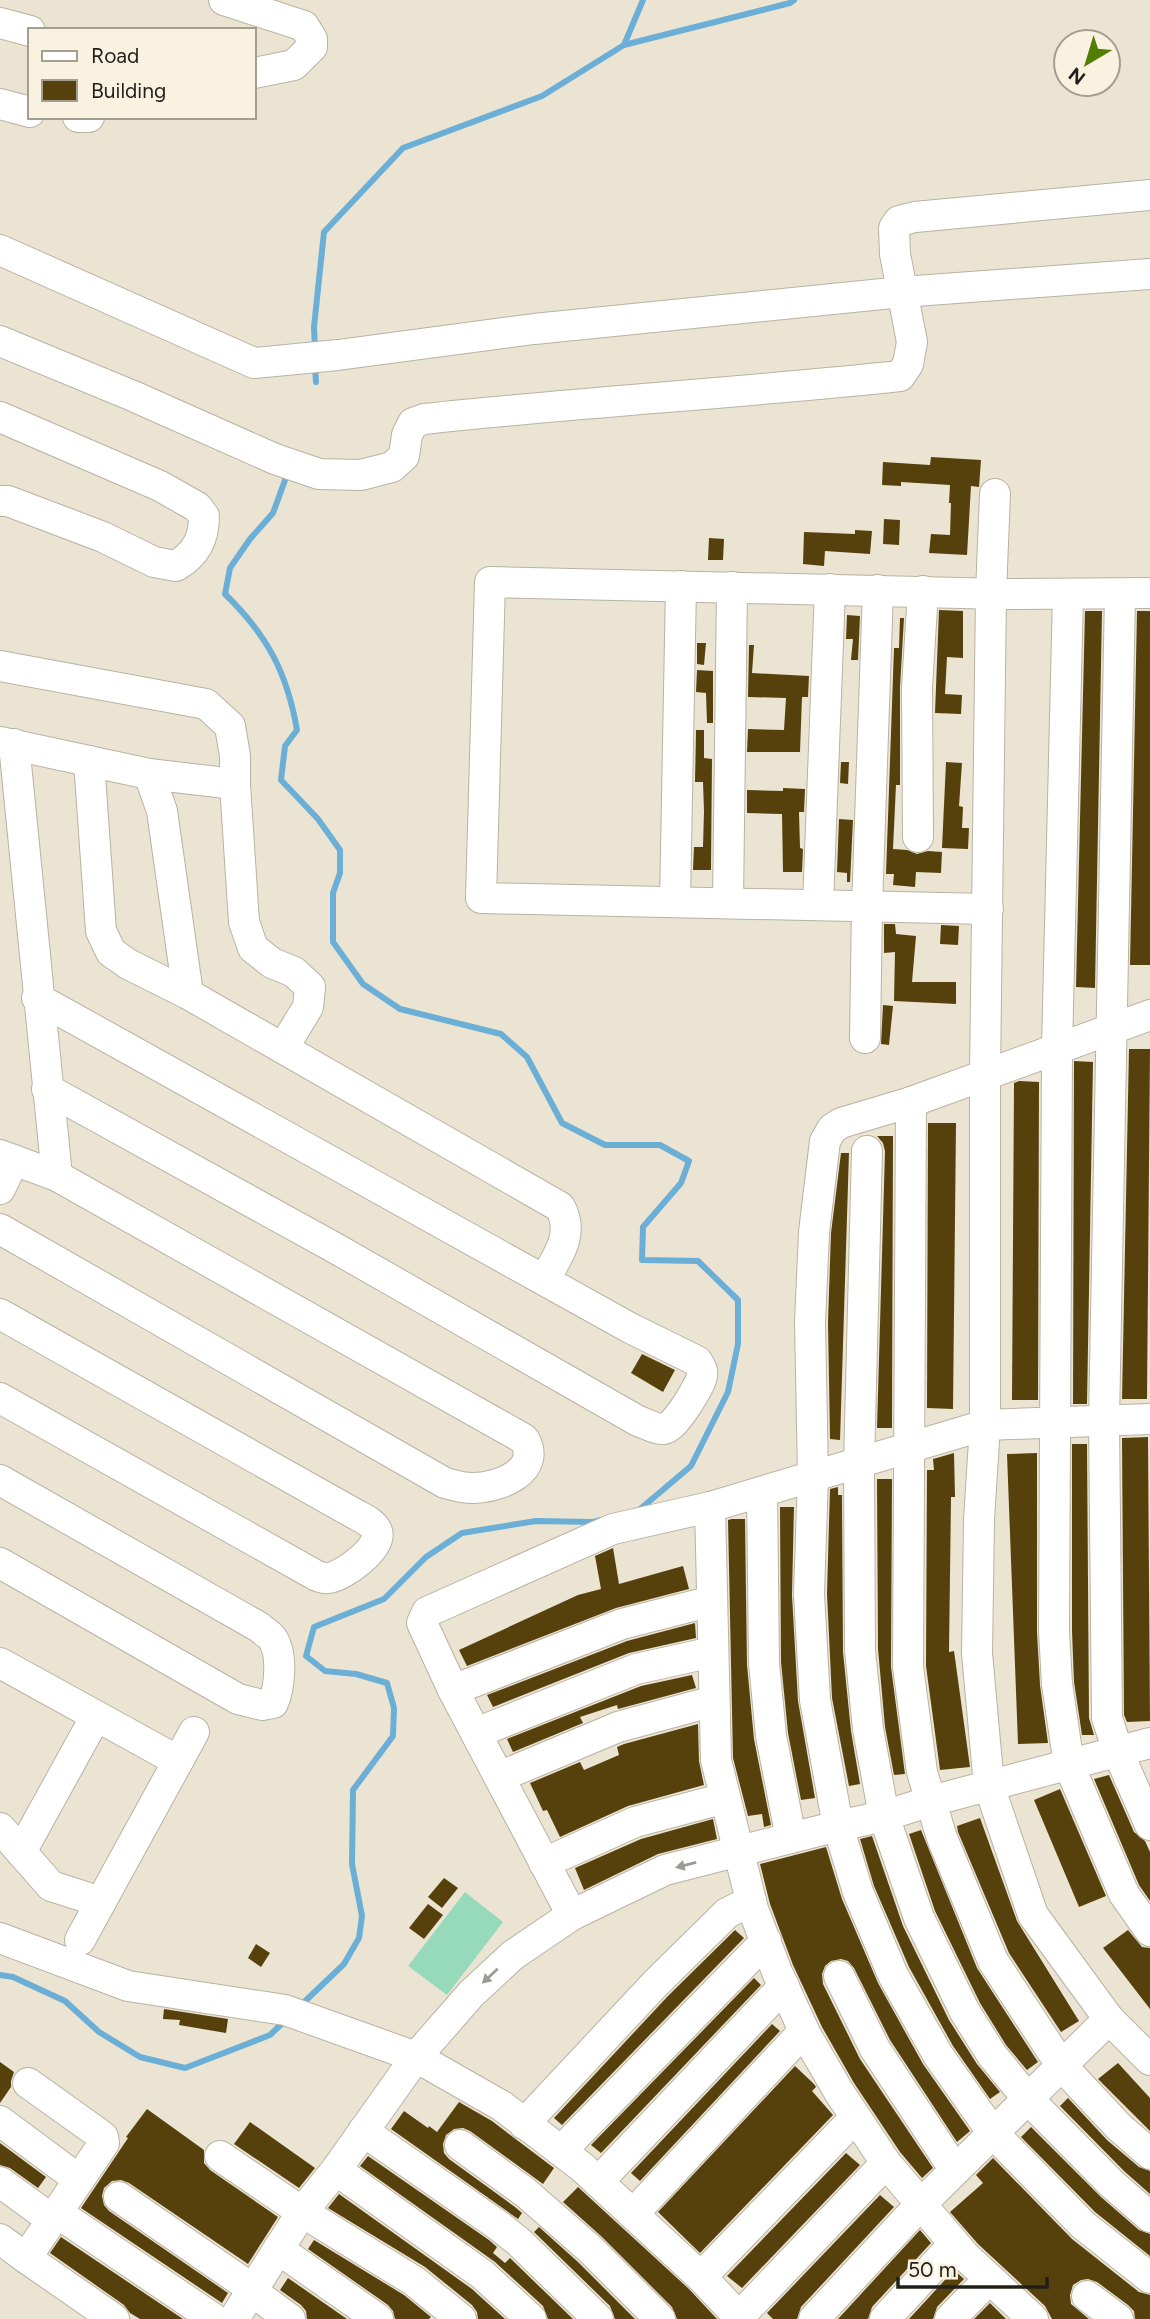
<svg xmlns="http://www.w3.org/2000/svg" width="1150" height="2319" font-family="Figtree,sans-serif">
  <rect width="100%" height="100%" fill="#ece4d3"/>
  <!-- green -->
  <polygon fill="#97dabb" points="465,1892 503,1922 447,1995 408,1966"/>
  <g fill="none" stroke-linecap="round" stroke-linejoin="round">
    <!-- stream -->
    <g stroke="#6bafd7" stroke-width="6">
      <polyline points="624,45 643,0"/>
      <polyline points="315,348 314,327 324,232 403,148 542,96 624,45 790,3 794,0"/>
      <polyline points="315,366 316,382"/>
      <path d="M 288,472 L 273,513 L 250,539 L 230,568 L 225,594 C 267,635 287,672 297,730 L 285,746 L 281,780 L 318,819 L 340,850 L 340,873 L 333,893 L 333,942 L 363,984 L 400,1009 L 501,1034 L 527,1057 L 562,1123 L 605,1145 L 660,1145 L 689,1161 L 681,1183 L 643,1227 L 642,1260 L 698,1261 L 738,1300 L 738,1344 L 728,1392 L 691,1466 L 639,1510 L 635,1511"/>
      <polyline points="0,1975 13,1977 65,2001 99,2032 140,2057 185,2068 270,2035 287,2019"/>
      <polyline points="300,2006 344,1964 359,1938 362,1916 352,1864 353,1790 393,1736 394,1708 387,1683 356,1674 325,1671 306,1656 314,1627 384,1599 426,1557 462,1533 536,1521 593,1522 601,1520"/>
    </g>
  </g>
  <!-- building -->
  <g fill="#56410c">
    <polygon points="931,457 981,460 979,487 971,486 967,555 929,553 931,534 950,535 951,503 949,503 950,485 901,482 901,486 882,485 883,462 930,465"/>
    <polygon points="884,519 900,520 899,545 883,544"/>
    <polygon points="855,530 872,531 870,554 825,551 824,566 803,564 804,532 855,534"/>
    <polygon points="709,538 724,539 723,560 708,560"/>
    <polygon points="939,610 963,611 963,658 947,657 945,694 962,695 961,714 935,713"/>
    <polygon points="1085,611 1102,611 1095,988 1076,987"/>
    <polygon points="1137,611 1150,611 1150,965 1130,965"/>
    <polygon points="847,615 860,616 858,660 851,660 853,639 846,639"/>
    <polygon points="900,618 904,618 900,687 900,785 896,785 893,849 907,850 917,854 928,851 942,852 941,873 916,872 915,887 893,885 894,874 886,874 894,648 899,648"/>
    <polygon points="697,643 706,643 704,665 697,664"/>
    <polygon points="749,645 754,645 752,673 809,676 808,697 802,697 800,752 747,752 748,729 784,730 786,698 748,697"/>
    <polygon points="697,670 713,671 713,723 707,723 706,693 696,692"/>
    <polygon points="696,730 704,730 704,758 712,759 711,870 693,870 694,847 703,847 704,811 703,782 695,782"/>
    <polygon points="841,762 849,762 848,784 840,783"/>
    <polygon points="946,762 962,763 959,806 963,807 962,828 969,828 968,849 942,848"/>
    <polygon points="783,788 805,789 804,812 799,812 800,848 803,849 802,872 783,872 782,814 747,813 747,790 783,791"/>
    <polygon points="839,819 853,820 850,882 847,882 847,873 837,872"/>
    <polygon points="884,924 895,924 896,934 916,936 912,982 956,982 956,1004 894,1001 895,952 884,953"/>
    <polygon points="941,925 959,926 958,945 940,944"/>
    <polygon points="883,1005 893,1006 889,1045 881,1044"/>
    <polygon points="1129,1049 1150,1049 1147,1399 1122,1399"/>
    <polygon points="1074,1061 1093,1062 1087,1404 1073,1404"/>
    <polygon points="1019,1081 1039,1082 1038,1400 1012,1400 1014,1083"/>
    <polygon points="928,1123 956,1123 953,1409 927,1408"/>
    <polygon points="877,1136 893,1136 892,1428 877,1428 885,1151 883,1143"/>
    <polygon points="841,1153 849,1153 840,1440 830,1439 828,1322 831,1233"/>
    <polygon points="642,1354 675,1370 663,1392 631,1373"/>
    <polygon points="1148,1437 1150,1721 1127,1722 1124,1715 1122,1438"/>
    <polygon points="1072,1444 1087,1444 1089,1718 1094,1735 1082,1735 1074,1682 1072,1631"/>
    <polygon points="954,1453 955,1497 951,1497 949,1652 954,1651 970,1767 940,1770 926,1666 927,1470 934,1470 933,1459"/>
    <polygon points="1037,1453 1037,1632 1040,1685 1048,1743 1018,1744 1007,1454"/>
    <polygon points="877,1479 892,1479 891,1667 905,1774 894,1775 885,1727 878,1649"/>
    <polygon points="838,1487 838,1495 842,1495 843,1652 851,1731 860,1784 849,1786 832,1698 827,1594 830,1489"/>
    <polygon points="780,1507 794,1507 792,1595 798,1701 815,1798 801,1800 788,1733 781,1662"/>
    <polygon points="732,1519 745,1519 747,1665 754,1739 771,1825 764,1827 762,1814 748,1816 733,1758 728,1520"/>
    <polygon points="613,1548 619,1584 683,1566 689,1589 616,1608 467,1666 459,1650 578,1595 601,1589 595,1556"/>
    <polygon points="695,1623 696,1638 629,1653 493,1707 487,1695 627,1641"/>
    <polygon points="692,1675 696,1688 618,1709 617,1705 580,1717 583,1723 513,1752 507,1739 641,1686"/>
    <polygon points="698,1724 699,1761 704,1785 628,1806 560,1837 547,1810 543,1811 530,1783 580,1762 584,1770 619,1755 617,1747 624,1744"/>
    <polygon points="1109,1775 1134,1832 1145,1841 1150,1852 1150,1901 1139,1885 1094,1779"/>
    <polygon points="1060,1789 1106,1896 1079,1907 1034,1800"/>
    <polygon points="980,1818 1017,1921 1079,2021 1061,2032 1009,1953 958,1832 957,1826"/>
    <polygon points="713,1819 717,1839 658,1854 584,1890 575,1868 641,1839"/>
    <polygon points="921,1830 977,1968 1038,2062 1027,2070 1006,2045 980,2003 935,1911 909,1834"/>
    <polygon points="872,1836 903,1926 949,2020 977,2064 1000,2092 990,2099 953,2046 909,1967 874,1886 860,1839"/>
    <polygon points="826,1847 842,1899 878,1983 923,2064 970,2131 957,2142 890,2040 854,1968 848,1961 841,1959 831,1961 825,1966 822,1974 823,1984 860,2059 933,2168 922,2178 900,2152 854,2083 822,2027 793,1965 770,1904 760,1864"/>
    <polygon points="444,1878 458,1888 442,1908 428,1897"/>
    <polygon points="428,1904 443,1915 424,1939 409,1928"/>
    <polygon points="735,1930 744,1938 562,2125 554,2118 668,1996"/>
    <polygon points="1128,1930 1142,1947 1150,1948 1150,2009 1103,1948"/>
    <polygon points="256,1944 270,1953 261,1967 248,1958"/>
    <polygon points="754,1978 761,1985 601,2153 591,2145"/>
    <polygon points="164,2009 228,2019 226,2033 179,2025 180,2020 163,2019"/>
    <polygon points="772,2024 780,2031 640,2181 631,2173"/>
    <polygon points="0,2062 14,2072 11,2081 11,2087 0,2103"/>
    <polygon points="1118,2063 1150,2098 1150,2131 1098,2079"/>
    <polygon points="795,2066 814,2084 816,2087 812,2091 833,2115 700,2253 658,2212"/>
    <polygon points="1068,2098 1107,2140 1139,2167 1150,2171 1150,2194 1124,2171 1060,2106"/>
    <polygon points="459,2102 492,2121 554,2168 543,2184 470,2131 463,2128 454,2129 446,2135 443,2144 444,2153 449,2159 515,2207 522,2213 518,2219 391,2129 404,2111 428,2128 429,2126 437,2132"/>
    <polygon points="147,2109 204,2150 204,2163 210,2170 278,2217 248,2264 129,2183 121,2180 112,2181 104,2188 102,2196 104,2205 109,2211 228,2293 222,2303 81,2208 128,2138 126,2137"/>
    <polygon points="250,2122 315,2168 299,2188 234,2144"/>
    <polygon points="1031,2127 1101,2197 1139,2230 1150,2234 1150,2256 1095,2212 1021,2137"/>
    <polygon points="0,2143 46,2177 38,2188 10,2168 0,2165"/>
    <polygon points="846,2153 860,2165 742,2288 727,2276"/>
    <polygon points="368,2156 489,2240 497,2247 493,2253 505,2263 510,2258 573,2319 548,2319 543,2306 495,2262 360,2166"/>
    <polygon points="993,2158 1072,2239 1139,2292 1150,2295 1150,2319 1135,2319 1134,2311 1128,2305 1097,2282 1088,2279 1081,2280 1073,2285 1070,2295 1071,2304 1089,2319 1052,2319 1045,2306 978,2244 950,2212 983,2183 976,2175"/>
    <polygon points="578,2187 689,2289 717,2319 677,2319 672,2307 602,2237 563,2202"/>
    <polygon points="339,2194 472,2289 505,2319 478,2319 477,2312 472,2305 425,2267 328,2208"/>
    <polygon points="880,2195 894,2207 801,2307 797,2319 773,2319 767,2313"/>
    <polygon points="539,2227 578,2262 635,2319 615,2319 610,2306 534,2232"/>
    <polygon points="920,2230 931,2243 872,2307 868,2319 838,2319"/>
    <polygon points="61,2237 183,2319 140,2319 130,2313 124,2305 50,2253"/>
    <polygon points="314,2240 404,2295 431,2317 429,2319 395,2319 393,2311 388,2305 308,2249"/>
    <polygon points="954,2270 964,2279 937,2307 933,2319 909,2319"/>
    <polygon points="288,2278 347,2319 307,2319 306,2311 301,2305 280,2290"/>
    <polygon points="990,2303 1006,2319 974,2319"/>
  </g>
  <g fill="none" stroke-linecap="round" stroke-linejoin="round">
    <!-- minor casing -->
    <g stroke="#b9b2a2" stroke-width="32">
      <g id="minor">
        <polyline points="224,0 304,26 312,39 312,47 294,65 254,73"/>
        <polyline points="0,23 30,31"/>
        <polyline points="0,104 30,112"/>
        <polyline points="78,117 89,117"/>
        <polyline points="0,250 254,363 338,355 534,329 902,292 1150,274"/>
        <path d="M 0,341 L 133,396 L 275,459 L 319,474 L 361,475 L 392,467 L 404,456 L 407,435 L 413,423 L 424,419 C 582,402 741,393 900,376 L 908,364 L 912,342 L 895,254 L 894,228 L 899,221 L 915,217 L 1150,195"/>
        <path d="M 0,417 L 160,486 L 197,507 L 204,516 C 204,539 196,554 176,566 L 154,562 L 103,537 L 8,501 L 0,501"/>
        <polyline points="995,494 991,593 985,1075 985,1425 979,1520 977,1653 989,1786 1033,1915 1109,2019 1150,2060"/>
        <polyline points="1068,594 1057,1049 1054,1631 1057,1684 1069,1765 1124,1894 1150,1931"/>
        <polyline points="1120,594 1104,1420 1107,1718 1118,1752 1150,1825"/>
        <polyline points="0,666 206,704 230,726 235,756 235,784 244,922 253,948 272,963 294,972 310,987 308,1007 283,1048"/>
        <polyline points="0,742 149,774 162,811 188,994"/>
        <polyline points="14,744 57,1176"/>
        <path d="M 89,761 L 101,931 L 111,952 L 128,964 L 188,994 L 560,1207 C 575,1234 558,1256 544,1280"/>
        <polyline points="149,774 235,784"/>
        <polyline points="918,837 917,687 923,591"/>
        <polyline points="675,902 681,586"/>
        <polyline points="728,903 732,587"/>
        <polyline points="818,905 830,589"/>
        <polyline points="988,909 481,898 490,582 1003,594 1150,593"/>
        <path d="M 37,998 L 630,1328 L 697,1361 C 700,1366 703,1369 702,1376 C 700,1386 674,1429 664,1429 C 656,1430 645,1423 638,1421 L 335,1248 L 47,1089"/>
        <polyline points="1150,1015 911,1102 908,1667 922,1772 942,1838 993,1961 1061,2065 1119,2127 1150,2154"/>
        <polyline points="865,1038 867,907 878,590"/>
        <polyline points="911,1102 841,1123 832,1129 825,1141 814,1232 810,1322 813,1476 809,1594 815,1700 838,1826 858,1892 893,1975 938,2055 993,2133 1083,2225 1150,2278"/>
        <polyline points="867,1151 859,1463 860,1650 868,1729 884,1816 919,1918 965,2012 992,2055 1028,2099 1112,2184 1150,2217"/>
        <path d="M 0,1155 L 57,1176 L 524,1439 C 543,1471 499,1488 472,1488 C 463,1488 453,1485 445,1483 L 0,1229"/>
        <polyline points="0,1189 14,1160"/>
        <path d="M 0,1314 L 355,1514 C 362,1518 373,1522 377,1531 C 383,1547 343,1577 328,1578 C 324,1579 321,1577 317,1576 L 0,1398"/>
        <path d="M 0,1480 L 259,1627 C 263,1631 269,1634 272,1638 C 283,1653 280,1687 273,1703 L 262,1705 L 238,1699 L 0,1563"/>
        <polyline points="762,1492 764,1663 771,1736 791,1838"/>
        <polyline points="710,1507 716,1760 753,1909 777,1972 806,2035 839,2092 886,2163 965,2256 1033,2319"/>
        <polyline points="0,1663 178,1761"/>
        <polyline points="453,1690 622,1624 712,1601"/>
        <polyline points="476,1733 636,1669 713,1652"/>
        <polyline points="499,1777 618,1727 714,1701"/>
        <polyline points="0,1828 51,1886 101,1902"/>
        <polyline points="21,1852 96,1716"/>
        <polyline points="544,1863 635,1822 725,1798"/>
        <polyline points="572,1915 453,1690 422,1623 427,1612 613,1529 710,1507 985,1425 1150,1419"/>
        <polyline points="0,1938 128,1986 285,2010 416,2057 502,2106 582,2167 701,2277 741,2319"/>
        <polyline points="80,1940 194,1732"/>
        <polyline points="839,1976 875,2049 955,2170"/>
        <polyline points="28,2083 98,2133 103,2137 104,2143 26,2258 114,2319"/>
        <polyline points="0,2121 78,2179"/>
        <polyline points="524,2124 655,1984 727,1913 751,1901"/>
        <polyline points="363,2131 499,2226 519,2242 598,2319"/>
        <polyline points="460,2145 526,2193 590,2249 660,2319"/>
        <polyline points="561,2151 766,1941"/>
        <polyline points="220,2156 302,2212 414,2281 461,2319"/>
        <polyline points="336,2170 483,2275 531,2319"/>
        <polyline points="0,2182 51,2219"/>
        <polyline points="598,2182 784,1986"/>
        <polyline points="119,2197 254,2290"/>
        <polyline points="56,2212 214,2319"/>
        <polyline points="633,2214 804,2031"/>
        <polyline points="0,2239 26,2258"/>
        <polyline points="278,2249 378,2319"/>
        <polyline points="701,2277 855,2118"/>
        <polyline points="253,2292 290,2319"/>
        <polyline points="1087,2296 1118,2319"/>
        <polyline points="739,2317 886,2163"/>
        <polyline points="234,2319 302,2212 336,2170 416,2057 471,1994 513,1955 572,1915 665,1870 838,1826 884,1816 931,1801 1150,1743"/>
        <polyline points="814,2319 920,2205 1109,2019"/>
        <polyline points="885,2319 954,2244"/>
        <polyline points="950,2319 989,2279"/>
      </g>
    </g>
    <!-- minor -->
    <use href="#minor" stroke="#fff" stroke-width="30"/>
  </g>
  <!-- one-way arrows -->
  <defs><path id="oneway-solid" d="M-6-.8H1V-3.2L6.5 0L1 3.2V.8H-6Z" transform="scale(1.75)"/></defs>
  <g fill="#9c9a98">
    <use href="#oneway-solid" transform="translate(686 1865) rotate(166)"/>
    <use href="#oneway-solid" transform="translate(490 1976) rotate(137)"/>
  </g>
  <!-- legend -->
  <rect x="28" y="28" width="228" height="91" fill="#faf2e1" stroke="#a49e91" stroke-width="2"/>
  <rect x="42" y="51" width="35" height="10" fill="#ffffff" stroke="#a49e91" stroke-width="2"/>
  <text x="91" y="63" font-size="21" fill="#221f19">Road</text>
  <rect x="42" y="80" width="35" height="21" fill="#56410c" stroke="#a49e91" stroke-width="2"/>
  <text x="91" y="98" font-size="21" fill="#221f19">Building</text>
  <!-- north arrow -->
  <g transform="translate(1087 63) rotate(218)"><circle r="33" fill="#faf2e1" stroke="#a49e91" stroke-width="2"/>
  <path d="M0-5L12 26L0 18L-12 26Z" fill="#527e01"/>
  <text y="-10" font-size="19" font-weight="bold" text-anchor="middle" fill="#221f19">N</text>
  </g>
  <!-- scale -->
  <path d="M898 2277v10h149v-10" fill="none" stroke="#221f19" stroke-width="3.5"/>
  <text x="908" y="2277" font-size="21" fill="#221f19" stroke="#faf2e1" stroke-width="5" paint-order="stroke">50 m</text>
</svg>
